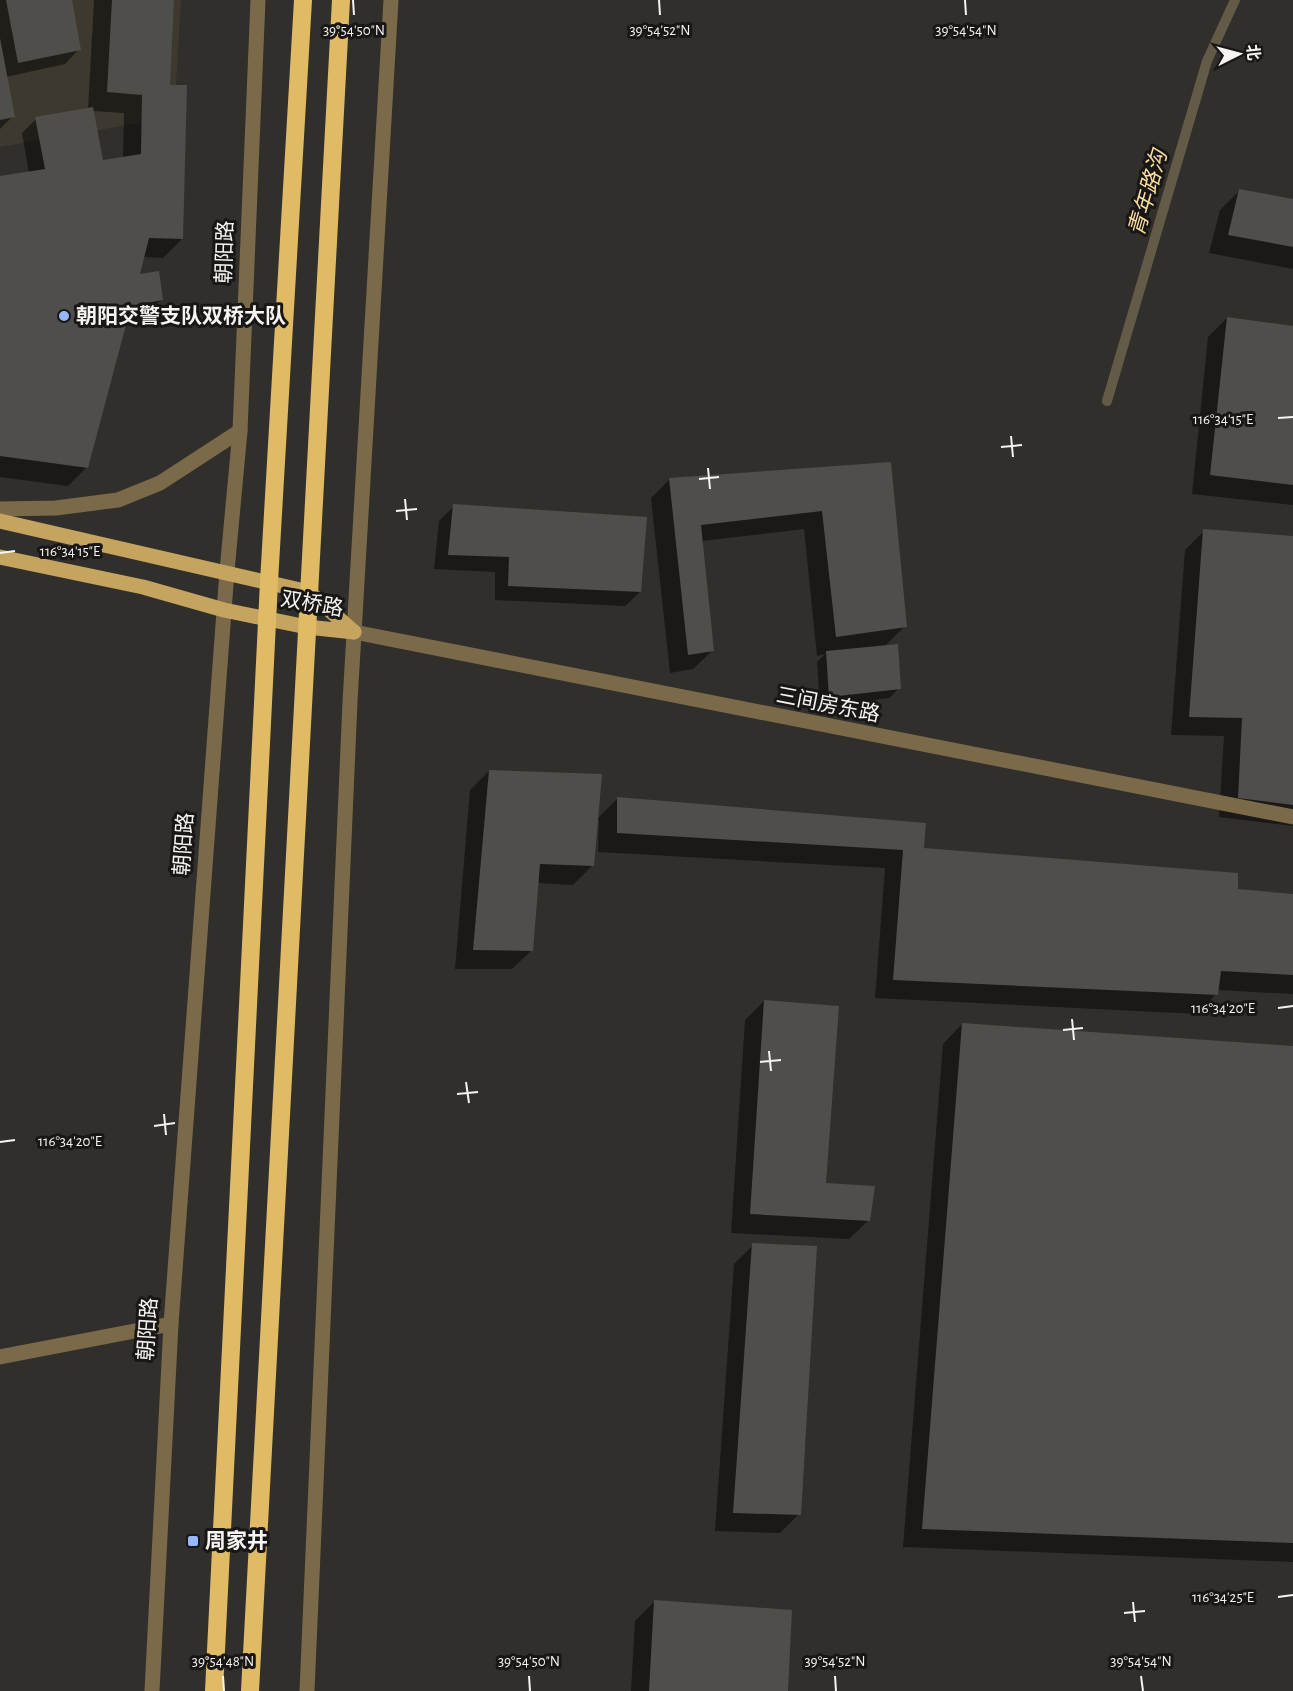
<svg xmlns="http://www.w3.org/2000/svg" width="1293" height="1691" font-family="'Alegreya Sans','Noto Sans SC',sans-serif">
  <rect width="100%" height="100%" fill="#312f2b"/>
  <!-- built -->
  <polygon fill="#3d392f" points="0,0 181,0 174,117 0,147"/>
  <!-- shadow -->
  <g fill="#0007" fill-rule="evenodd">
    <polygon points="0,0 70,0 79,49 65,64 6,77 13,116 0,129"/>
    <path d="M 94,0 L 173,0 L 168,87 L 182,239 L 163,258 L 143,257 L 138,276 L 162,299 L 152,309 L 128,313 L 87,467 L 68,486 L 0,477 L 0,178 L 29,173 L 22,133 L 36,119 L 88,109 ZM 92,111 L 124,113 L 123,159 L 101,162 Z"/>
    <polygon points="1239,191 1293,201 1293,269 1209,253 1220,210"/>
    <polygon points="1227,318 1293,327 1293,505 1192,494 1208,337"/>
    <polygon points="890,463 905,626 884,647 899,688 889,698 820,706 817,662 825,654 817,656 804,529 702,541 713,650 693,669 670,673 651,498 670,479"/>
    <polygon points="454,506 640,592 625,606 495,600 495,572 434,569 439,521"/>
    <polygon points="1204,531 1293,538 1293,826 1219,817 1224,736 1171,735 1185,550"/>
    <polygon points="489,771 592,866 573,885 537,883 532,950 512,969 455,969 470,790"/>
    <polygon points="618,798 922,850 1236,890 1293,895 1293,994 1217,990 1216,994 1197,1014 875,998 885,868 598,852 599,820 597,819"/>
    <polygon points="764,1001 824,1185 869,1220 849,1239 731,1233 745,1020"/>
    <polygon points="962,1024 1293,1048 1293,1562 903,1547 943,1044"/>
    <polygon points="753,1245 799,1514 780,1533 715,1531 734,1264"/>
    <polygon points="654,1602 787,1691 631,1691 635,1621"/>
  </g>
  <g fill="none" stroke-linecap="round" stroke-linejoin="round">
    <!-- stream -->
    <polyline stroke="#635b48" stroke-width="10" points="1107,401 1207,61 1235,0"/>
  </g>
  <!-- building -->
  <g fill="#504e4a">
    <polygon points="6,0 72,0 81,50 18,63"/>
    <polygon points="112,0 174,0 170,85 187,85 183,239 149,238 140,274 159,271 163,300 131,306 88,468 0,456 0,176 45,169 35,117 93,107 103,160 141,154 142,95 107,92"/>
    <polygon points="0,38 15,117 0,120"/>
    <polygon points="1239,189 1293,199 1293,247 1228,235"/>
    <polygon points="1227,317 1293,326 1293,485 1210,475"/>
    <polygon points="891,462 907,627 836,637 822,511 701,525 714,651 688,655 669,478"/>
    <polygon points="453,504 647,517 641,592 508,586 509,557 448,555"/>
    <polygon points="1203,529 1293,536 1293,805 1238,798 1242,718 1189,717"/>
    <polygon points="898,644 901,689 829,697 826,651"/>
    <polygon points="489,770 602,774 594,866 540,864 533,951 473,950"/>
    <polygon points="617,797 926,823 924,848 1238,873 1238,889 1293,894 1293,975 1221,971 1218,995 893,980 903,850 617,833"/>
    <polygon points="764,1000 839,1006 826,1183 875,1186 870,1221 750,1214"/>
    <polygon points="962,1023 1293,1046 1293,1543 922,1529"/>
    <polygon points="752,1243 817,1246 801,1515 733,1513"/>
    <polygon points="654,1600 792,1610 788,1691 649,1691"/>
  </g>
  <g fill="none" stroke-linecap="round" stroke-linejoin="round">
    <!-- minor -->
    <g stroke="#7a6a4a" stroke-width="15">
      <polyline points="0,509 56,508 118,500 160,483 240,431"/>
      <polyline points="354,632 1293,817"/>
      <polyline points="0,1357 171,1324"/>
      <polyline points="152,1691 171,1324 227,571 240,431 258,0"/>
      <polyline points="307,1691 350,702 391,0"/>
    </g>
    <!-- major -->
    <g stroke="#c4a45e" stroke-width="15">
      <polyline points="0,521 309,592 354,632"/>
      <polyline points="0,557 143,587 224,610 307,627 354,632"/>
    </g>
    <!-- highway -->
    <g stroke="#e1ba65" stroke-width="18">
      <polyline points="214,1691 269,582 303,0"/>
      <polyline points="250,1691 341,0"/>
    </g>
  </g>
  <!-- ticks -->
  <path fill="none" stroke="#f5f4f1" stroke-width="2" d="M 353,0 L 354,15M 659,0 L 660,15M 965,0 L 966,15M 1278,418 L 1293,417M 1011,436 L 1013,457M 1001,447 L 1022,445M 708,468 L 710,489M 699,479 L 719,477M 405,499 L 407,520M 396,511 L 417,509M 0,553 L 15,551M 1278,1008 L 1293,1006M 1072,1019 L 1074,1040M 1063,1030 L 1083,1028M 769,1051 L 771,1071M 760,1062 L 781,1060M 466,1082 L 469,1103M 457,1094 L 478,1092M 164,1114 L 166,1135M 154,1126 L 175,1123M 0,1142 L 15,1140M 1278,1597 L 1293,1595M 1133,1602 L 1135,1622M 1124,1613 L 1145,1611M 223,1676 L 224,1691M 529,1676 L 530,1691M 835,1676 L 836,1691M 1141,1676 L 1143,1691"/>
  <!-- markers -->
  <g fill="#96b6fd" stroke="#181716" stroke-width="2">
    <circle cx="64" cy="316" r="6"/>
    <rect x="187" y="1535" width="12" height="12" rx="3"/>
  </g>
  <g text-anchor="middle" dominant-baseline="central" stroke-width="6" stroke-linejoin="round" paint-order="stroke">
    <!-- street labels -->
    <g font-size="21" fill="#f5f4f1" stroke="#181716">
      <text transform="translate(225 252) rotate(-88)">朝阳路</text>
      <text transform="translate(312 604) rotate(10)">双桥路</text>
      <text transform="translate(828 705) rotate(11)">三间房东路</text>
      <text transform="translate(184 844) rotate(-86)">朝阳路</text>
      <text transform="translate(148 1329) rotate(-86)">朝阳路</text>
    </g>
    <!-- poi labels -->
    <g font-size="21" font-weight="bold" fill="#f5f4f1" stroke="#181716" text-anchor="start">
      <text x="76" y="316">朝阳交警支队双桥大队</text>
      <text x="205" y="1541">周家井</text>
    </g>
    <!-- water labels -->
    <g font-size="22" font-style="italic" fill="#fbde9f" stroke="#181716">
      <text transform="translate(1148 193) rotate(-74)">青年路沟</text>
    </g>
  </g>
  <g font-size="15" text-anchor="middle" fill="#f5f4f1" stroke="#181716" stroke-width="6" stroke-linejoin="round" paint-order="stroke">
    <text x="354" y="35">39°54'50"N</text>
    <text x="660" y="35">39°54'52"N</text>
    <text x="966" y="35">39°54'54"N</text>
    <text x="1223" y="424">116°34'15"E</text>
    <text x="70" y="556">116°34'15"E</text>
    <text x="1223" y="1013">116°34'20"E</text>
    <text x="70" y="1146">116°34'20"E</text>
    <text x="1223" y="1602">116°34'25"E</text>
    <text x="223" y="1666">39°54'48"N</text>
    <text x="529" y="1666">39°54'50"N</text>
    <text x="835" y="1666">39°54'52"N</text>
    <text x="1141" y="1666">39°54'54"N</text>
  </g>
  <!-- north arrow -->
  <g transform="translate(1239 54) rotate(84)" stroke="#181716" stroke-width="4.5" paint-order="stroke">
  <path d="M0-4.5L10 22L0 15L-10 22Z" fill="#f5f4f1"/>
  <text y="-9" font-size="16" font-weight="bold" text-anchor="middle" fill="#f5f4f1">北</text>
  </g>
</svg>
